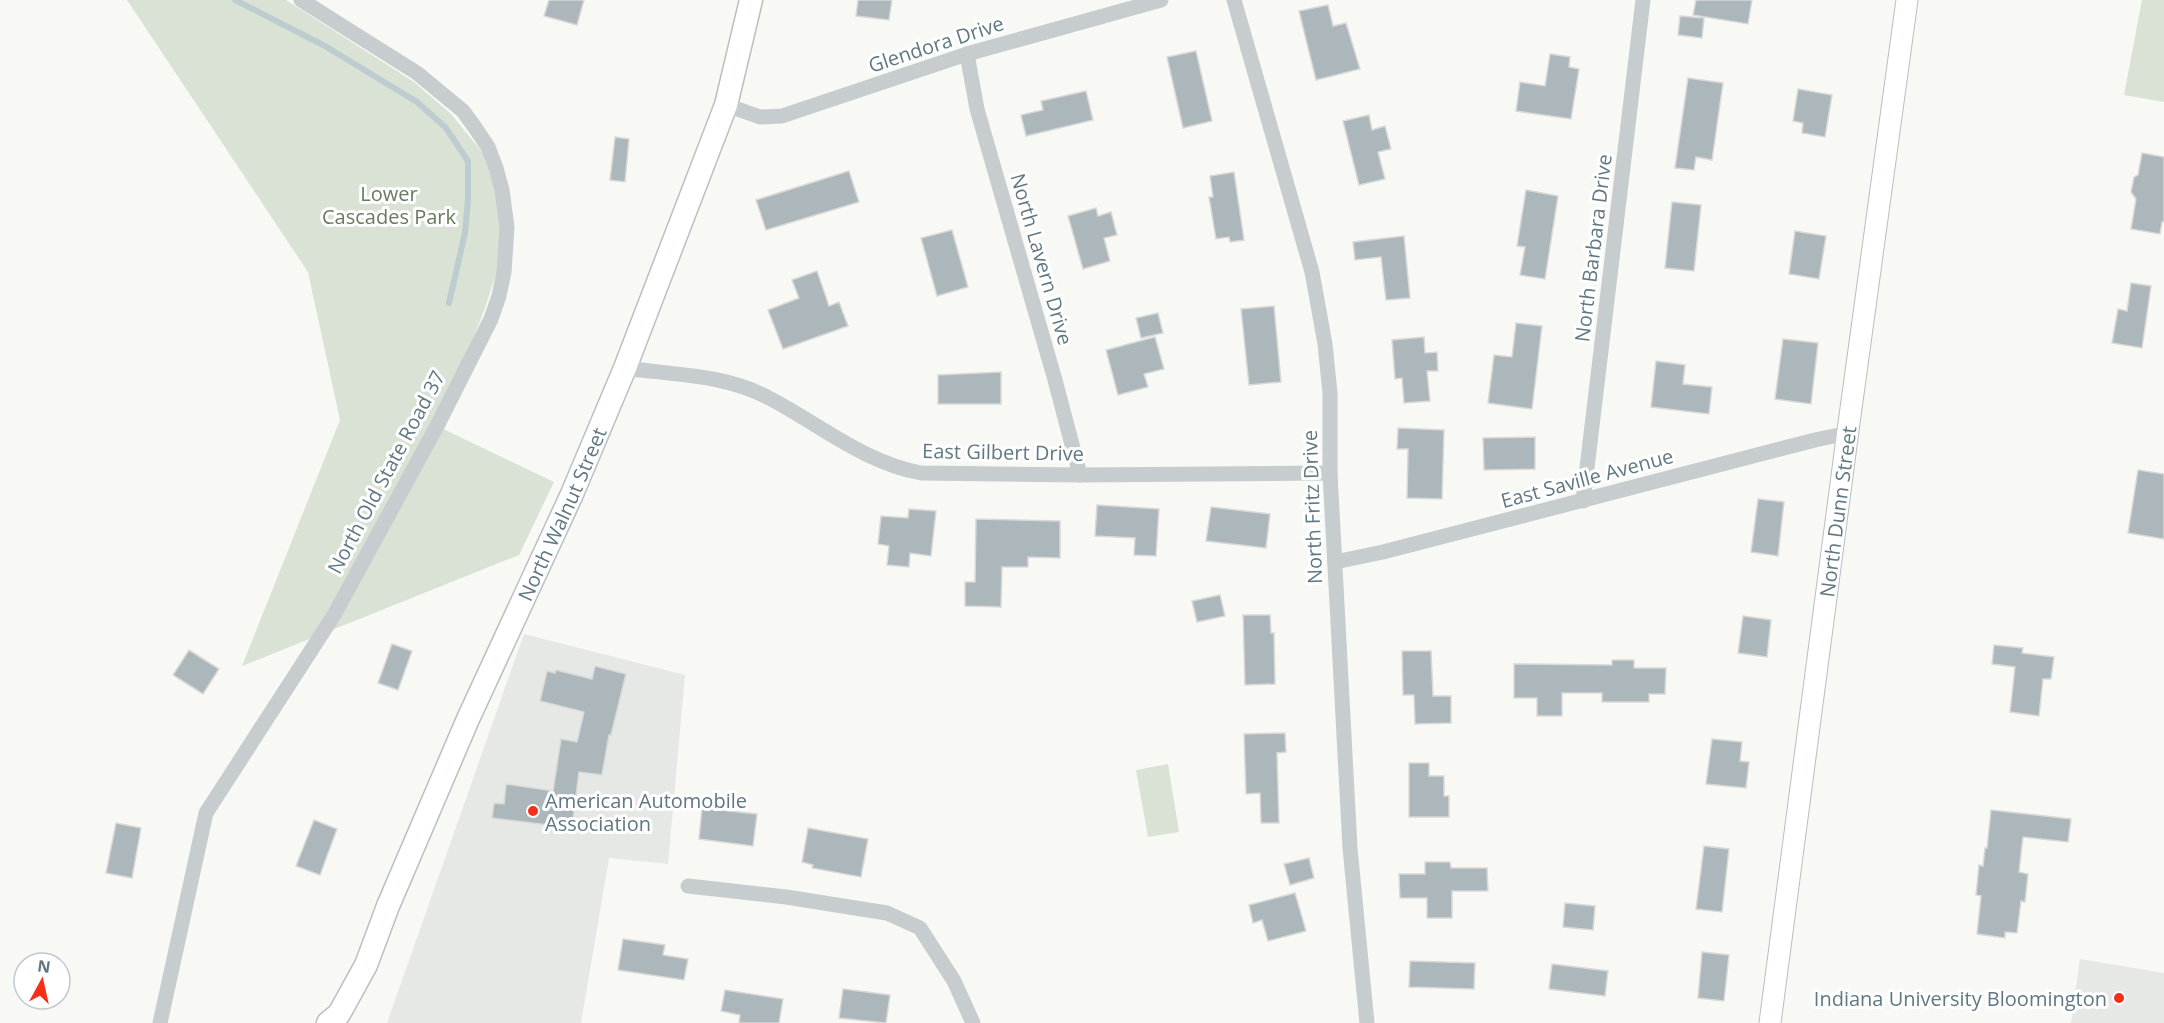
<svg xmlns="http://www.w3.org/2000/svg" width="2164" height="1023" font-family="'Open Sans',sans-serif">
  <rect width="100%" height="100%" fill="#f8f8f5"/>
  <!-- built -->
  <g fill="#e6e8e6">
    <polygon points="524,634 685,675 668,864 609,858 581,1023 387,1023"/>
    <polygon points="2080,959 2164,973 2164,1023 2071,1023"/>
  </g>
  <!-- green -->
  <g fill="#dae1d5">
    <polygon points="127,0 286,0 414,82 451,114 482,152 495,188 501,228 497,271 484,311 437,426 554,482 519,555 242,666 340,420 308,272"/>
    <polygon points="2142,0 2164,0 2164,102 2124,95"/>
    <polygon points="1168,764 1179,832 1148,837 1136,770"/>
  </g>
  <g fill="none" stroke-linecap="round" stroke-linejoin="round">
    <!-- stream -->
    <polyline stroke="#bdcccf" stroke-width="6" points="235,0 325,46 417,102 446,128 468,161 468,199 465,233 449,303"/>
  </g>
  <!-- building -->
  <g fill="#abb7bb" stroke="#dad9d7" stroke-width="1.5">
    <polygon points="549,0 584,0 577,25 544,16"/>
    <polygon points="858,0 892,0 889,20 856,16"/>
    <polygon points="1696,0 1752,0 1748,24 1693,15"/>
    <polygon points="1328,5 1333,26 1346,23 1360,69 1316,80 1299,11"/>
    <polygon points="1680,16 1704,18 1702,38 1678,35"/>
    <polygon points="1196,51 1212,121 1183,128 1167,57"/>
    <polygon points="1550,54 1570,57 1569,67 1579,69 1571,119 1516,111 1520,82 1545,86"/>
    <polygon points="1688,78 1723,83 1712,160 1696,157 1694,170 1675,168"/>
    <polygon points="1798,89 1832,95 1825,137 1802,133 1803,123 1793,121"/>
    <polygon points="1086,91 1093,120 1026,136 1021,115 1043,110 1041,101"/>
    <polygon points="1369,115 1372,130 1385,126 1391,149 1378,152 1385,179 1359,185 1343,121"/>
    <polygon points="615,137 629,139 625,182 610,180"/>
    <polygon points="2142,153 2164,157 2164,222 2162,222 2160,234 2131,229 2136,199 2131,192 2134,177 2138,175"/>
    <polygon points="849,171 859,202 766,230 756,200"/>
    <polygon points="1234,172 1244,240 1230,242 1229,237 1216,239 1209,197 1213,197 1210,176"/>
    <polygon points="1526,190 1558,196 1545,279 1520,275 1525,247 1517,246"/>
    <polygon points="1672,202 1701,205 1694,271 1665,268"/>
    <polygon points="1096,208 1098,216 1111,212 1117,235 1104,238 1110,261 1083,269 1068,216"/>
    <polygon points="952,230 968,287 937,296 921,238"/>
    <polygon points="1795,231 1826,236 1819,279 1789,274"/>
    <polygon points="1404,236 1410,298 1386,300 1381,257 1355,260 1353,242"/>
    <polygon points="817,271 829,306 839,302 848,326 783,349 768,310 799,298 792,280"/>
    <polygon points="2131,283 2151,286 2142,348 2112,343 2118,309 2127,311"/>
    <polygon points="1274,306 1281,382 1249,385 1241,309"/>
    <polygon points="1158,313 1163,333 1141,338 1136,318"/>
    <polygon points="1516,323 1542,326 1532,409 1488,403 1494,355 1512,357"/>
    <polygon points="1155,337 1164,369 1144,374 1148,387 1118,395 1106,350"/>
    <polygon points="1424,337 1425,353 1437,352 1438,371 1427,371 1430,401 1404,403 1402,378 1395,379 1392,340"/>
    <polygon points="1783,339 1818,343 1811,404 1775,399"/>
    <polygon points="1656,361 1685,365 1683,384 1712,387 1709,414 1651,407"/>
    <polygon points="1001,372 1001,404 938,404 938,375"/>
    <polygon points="1398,428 1444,430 1442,499 1407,498 1408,449 1397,449"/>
    <polygon points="1535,437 1535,469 1484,470 1483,438"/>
    <polygon points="2138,470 2164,474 2164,539 2128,533"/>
    <polygon points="1758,499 1784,502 1778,556 1751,552"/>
    <polygon points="1097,505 1159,509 1156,556 1134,555 1135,538 1095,536"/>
    <polygon points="1211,507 1270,514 1266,548 1206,541"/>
    <polygon points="909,509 936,511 931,556 910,553 909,567 887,565 889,546 878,544 881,516 908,518"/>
    <polygon points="976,519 1060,521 1060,558 1028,557 1028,567 1002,567 1001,607 965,606 965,582 975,582"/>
    <polygon points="1220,595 1225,616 1197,622 1192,601"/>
    <polygon points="1243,615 1270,615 1271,633 1274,633 1275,684 1245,685"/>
    <polygon points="1743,616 1771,620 1767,657 1738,653"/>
    <polygon points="392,644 412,651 398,690 378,683"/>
    <polygon points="1994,645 2023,648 2022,653 2054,657 2051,679 2043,679 2039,716 2010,712 2015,667 1992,664"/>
    <polygon points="189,650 219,669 203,694 173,675"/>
    <polygon points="1402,651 1431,651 1433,696 1451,696 1451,723 1415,724 1414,695 1403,695"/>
    <polygon points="1612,660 1634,660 1634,668 1666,668 1665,694 1649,694 1649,702 1602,702 1602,693 1562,693 1562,716 1537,716 1537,698 1514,698 1514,664 1612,665"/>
    <polygon points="595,666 626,674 611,735 609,735 602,775 579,772 572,828 492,818 494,803 504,804 506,784 553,791 561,739 577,742 584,712 540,701 547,671 555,673 556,670 592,679"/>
    <polygon points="1285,733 1286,752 1277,753 1279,823 1261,823 1260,793 1246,794 1244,734"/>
    <polygon points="1712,739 1742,742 1740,761 1749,762 1746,788 1706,784"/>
    <polygon points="1409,763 1429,763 1429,776 1444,776 1444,796 1449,796 1449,817 1409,817"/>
    <polygon points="702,808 757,814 753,846 699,839"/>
    <polygon points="1991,810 2071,819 2068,842 2023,837 2019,872 2028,874 2025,902 2021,901 2017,933 2005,932 2005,938 1977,934 1981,896 1976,895 1979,865 1983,866 1985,848 1987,848"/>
    <polygon points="314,820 337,829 320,875 296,866"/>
    <polygon points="116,823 141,828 132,878 106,873"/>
    <polygon points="808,828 868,839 861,877 812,868 813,865 802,862"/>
    <polygon points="1704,846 1729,849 1722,912 1696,909"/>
    <polygon points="1309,858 1314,878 1290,885 1284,864"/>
    <polygon points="1425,862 1450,862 1451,868 1487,868 1488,891 1452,891 1452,918 1427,918 1427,898 1400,898 1399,874 1425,874"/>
    <polygon points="1295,893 1306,931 1268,941 1262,920 1253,923 1249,905"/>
    <polygon points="1565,903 1595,906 1593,930 1563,927"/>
    <polygon points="623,939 665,945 663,955 688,959 684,980 618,970"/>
    <polygon points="1702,952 1729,955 1724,1001 1698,998"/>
    <polygon points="1410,961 1475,963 1474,989 1409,987"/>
    <polygon points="1552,964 1608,971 1605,996 1549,989"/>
    <polygon points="843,989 890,995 886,1023 839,1018"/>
    <polygon points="725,990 783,999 779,1023 739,1023 740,1015 721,1011"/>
  </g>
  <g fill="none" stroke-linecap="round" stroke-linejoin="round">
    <!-- secondary casing -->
    <g stroke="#b7bec2" stroke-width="23">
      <g id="secondary">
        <path id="s1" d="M 1770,1023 L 1849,423 L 1907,0"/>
      </g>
    </g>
    <!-- primary casing -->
    <g stroke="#babfc2" stroke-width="25">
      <g id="primary">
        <path id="s2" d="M 328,1023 L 339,1014 L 366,965 L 388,906 L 468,719 L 572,494 L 625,368 L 726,105 L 751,0"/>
      </g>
    </g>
    <!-- street -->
    <g stroke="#c7cccf" stroke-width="15">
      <polyline points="1234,0 1312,272 1325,344 1330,393 1330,473 1350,848 1367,1023"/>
      <polyline points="967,54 977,109 1055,380 1080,475"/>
      <polyline points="726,105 760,117 782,116 967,54 1161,0"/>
      <path d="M 625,368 C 674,375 724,374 769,398 C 819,424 863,462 921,473 L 1080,475 L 1330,473"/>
      <polyline points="1583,501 1643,0"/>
      <polyline points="1335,562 1383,552 1815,440 1848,433"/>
      <polyline points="688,886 786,897 887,913 920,928 954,981 973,1023"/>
      <polyline points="160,1023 206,813 334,615 437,426 491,319 499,296 504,272 507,227 502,190 496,168 488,147 476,129 463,111 417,73 301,0"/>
    </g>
    <!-- secondary -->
    <use href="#secondary" stroke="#fff" stroke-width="21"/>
    <!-- primary -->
    <use href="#primary" stroke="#fff" stroke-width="22"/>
  </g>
  <!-- markers -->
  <g fill="#f52f18" stroke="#fff" stroke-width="2">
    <circle cx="533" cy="811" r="6"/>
    <circle cx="2119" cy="998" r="6"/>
  </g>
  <g text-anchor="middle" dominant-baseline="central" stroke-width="6" stroke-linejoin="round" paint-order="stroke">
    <!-- street labels -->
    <g font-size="20" fill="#607883" stroke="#fff">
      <text transform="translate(936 44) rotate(-18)">Glendora Drive</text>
      <text transform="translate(1593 248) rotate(-83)">North Barbara Drive</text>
      <text transform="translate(1042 259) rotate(74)">North Lavern Drive</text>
      <text transform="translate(1003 452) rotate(1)">East Gilbert Drive</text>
      <text transform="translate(386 472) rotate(-62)">North Old State Road 37</text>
      <text transform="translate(1587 478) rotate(-15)">East Saville Avenue</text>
      <text transform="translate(1312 507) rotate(-92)">North Fritz Drive</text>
      <text stroke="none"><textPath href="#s1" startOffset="516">North Dunn Street</textPath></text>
      <text stroke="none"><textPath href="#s2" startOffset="562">North Walnut Street</textPath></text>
    </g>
    <!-- park labels -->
    <g font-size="20" fill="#687a5f" stroke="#fff">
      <text x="389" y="193">Lower<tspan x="389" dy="23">Cascades Park</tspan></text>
    </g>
    <!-- poi labels -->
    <g font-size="20" fill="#607883" stroke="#fff" text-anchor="start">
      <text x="545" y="800">American Automobile<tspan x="545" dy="23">Association</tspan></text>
      <text x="2107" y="998" text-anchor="end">Indiana University Bloomington</text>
    </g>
  </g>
  <!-- north arrow -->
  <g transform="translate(42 981) rotate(8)"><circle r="28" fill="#ffffff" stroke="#bfc9cd" stroke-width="1.5"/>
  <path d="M0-4.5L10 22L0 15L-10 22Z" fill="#f52f18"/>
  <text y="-9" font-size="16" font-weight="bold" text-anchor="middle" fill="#607883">N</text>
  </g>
</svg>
